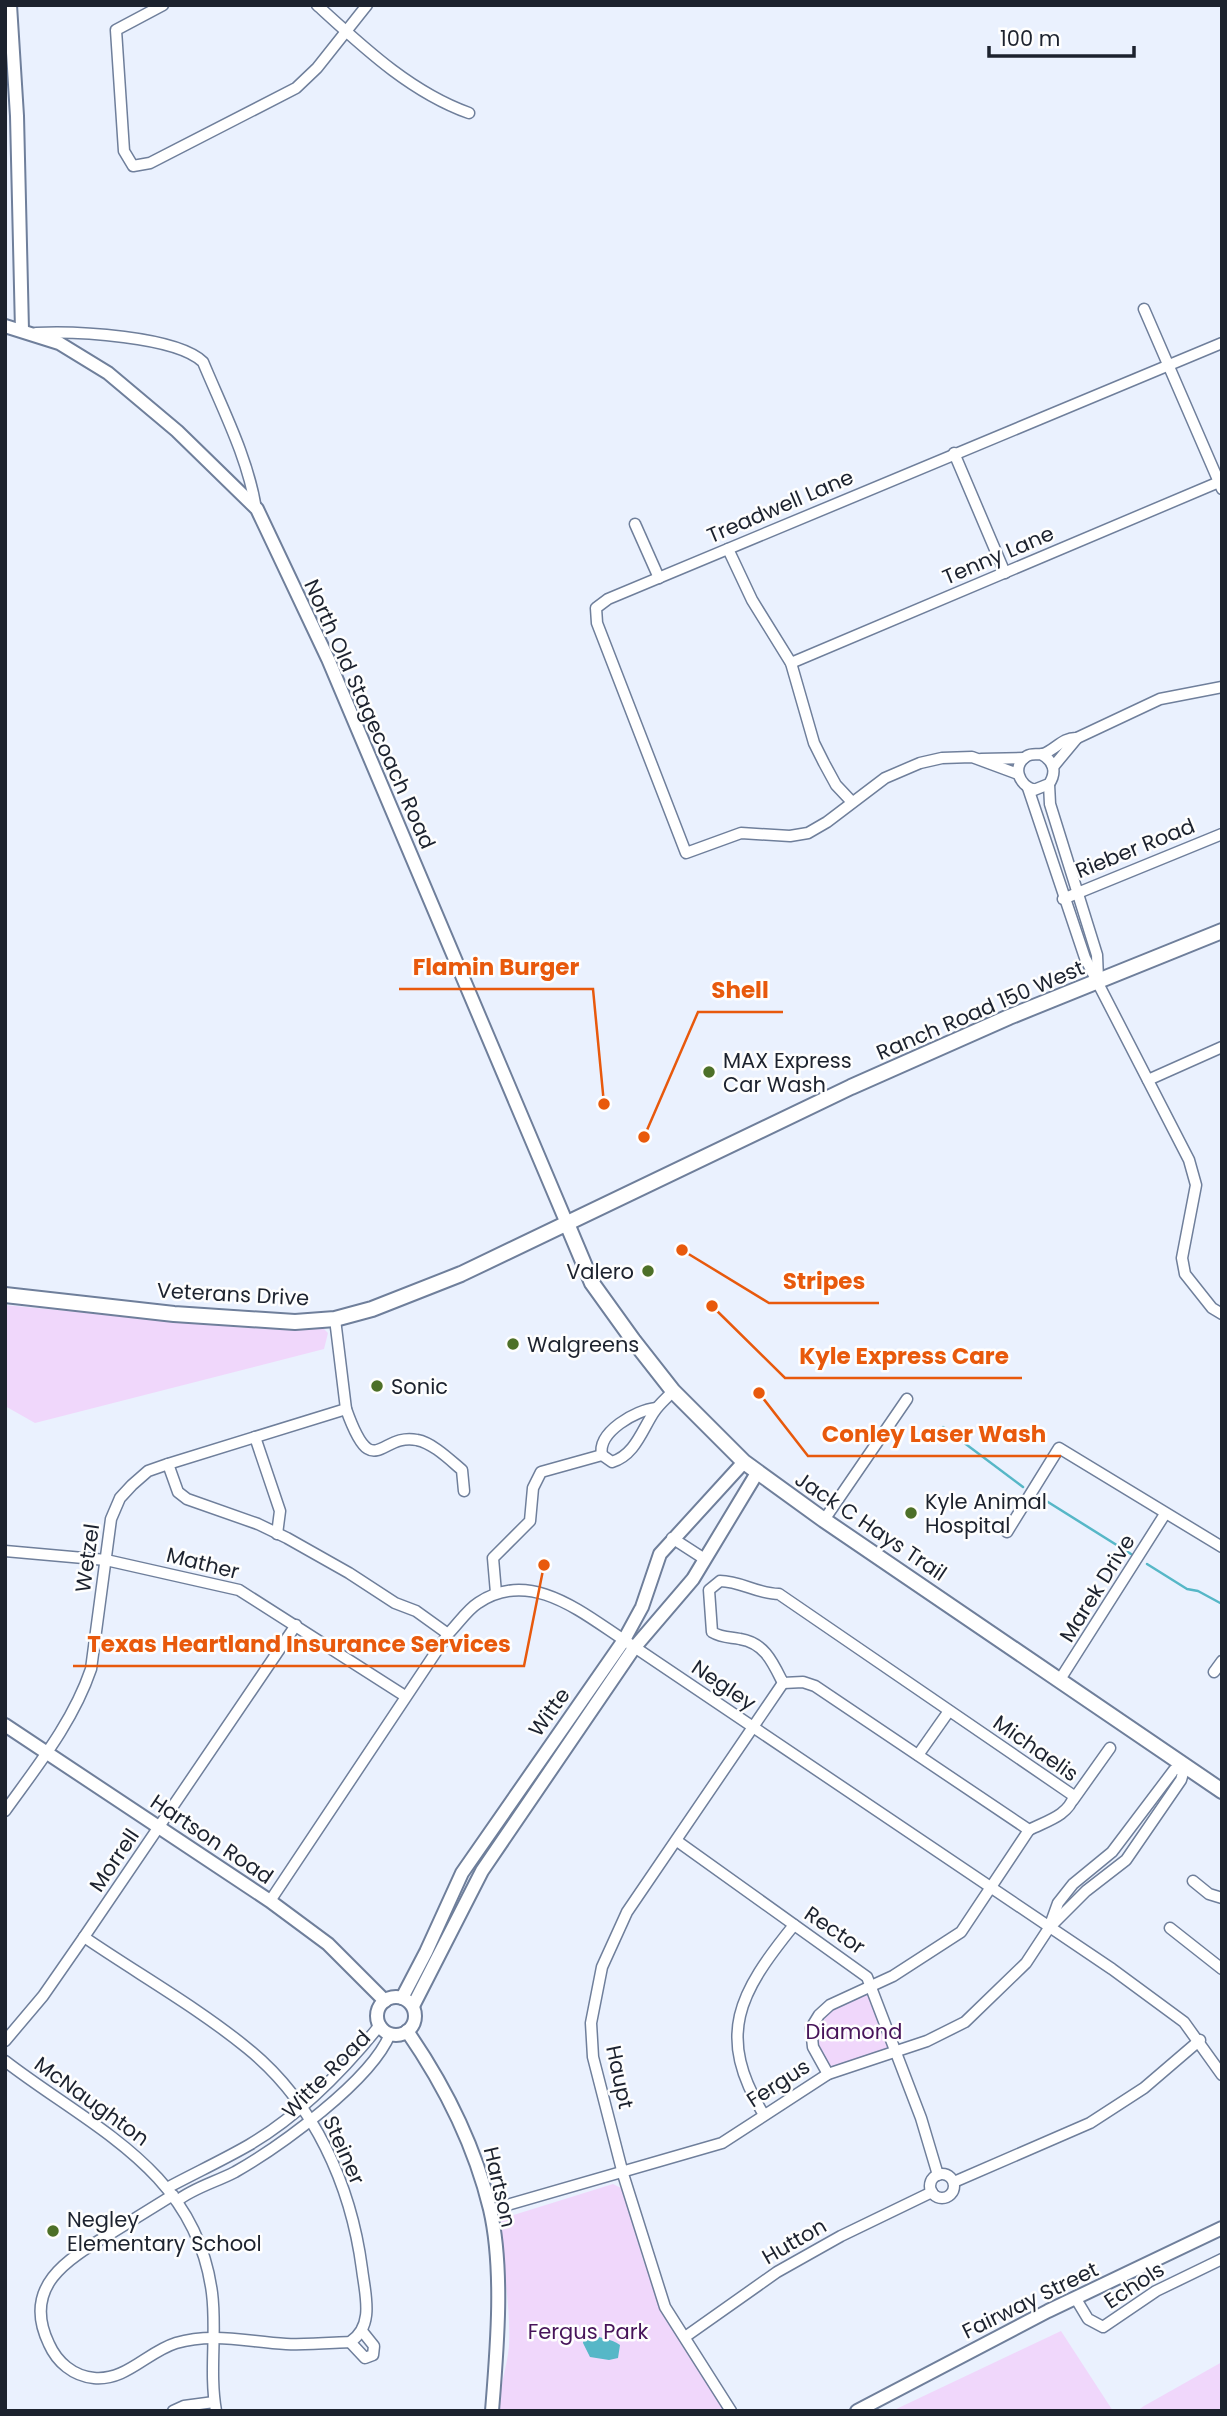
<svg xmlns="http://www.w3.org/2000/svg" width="1227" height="2416" font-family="Poppins,sans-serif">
  <rect width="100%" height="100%" fill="#eaf1fe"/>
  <!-- green -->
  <g fill="#f0d7fb">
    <polygon points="5,1305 238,1327 290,1330 322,1327 328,1333 324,1349 35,1423 5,1406"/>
    <path d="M 872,1987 L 896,2051 L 828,2074 C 796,2014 823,2014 872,1987 Z"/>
    <path d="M 613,2184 L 623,2189 L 643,2260 L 672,2326 L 724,2411 L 498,2411 C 499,2388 507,2368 509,2346 C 511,2305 502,2261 498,2220 Z"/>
    <polygon points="1061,2331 1113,2411 892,2411"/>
    <polygon points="1222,2362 1222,2411 1137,2411 1144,2406"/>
  </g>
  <!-- water -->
  <path fill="#56b7c7" d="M 589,2333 C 599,2339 611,2338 620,2345 L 618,2358 L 609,2360 L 590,2357 L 583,2343 L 584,2335 Z"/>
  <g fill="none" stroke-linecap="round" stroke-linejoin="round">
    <!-- stream -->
    <g stroke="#56b7c7" stroke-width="2.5">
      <polyline points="943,1427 1023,1487"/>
      <polyline points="1040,1497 1131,1554"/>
      <polyline points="1147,1564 1187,1589 1198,1591 1222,1604"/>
    </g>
    <!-- minor casing -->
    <g stroke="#6f7f9b" stroke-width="13">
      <g id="minor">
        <polyline points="163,5 116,30 124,151 133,166 150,163 296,88 317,68 367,5"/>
        <path d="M 317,5 C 362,46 410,92 469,113"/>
        <polyline points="1144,309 1222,489"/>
        <path d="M 36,333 C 75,331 176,336 203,362 C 223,410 248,458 256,509"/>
        <polyline points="954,453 1005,573"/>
        <polyline points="635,524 659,578"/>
        <polyline points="728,549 752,600 791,663 814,743 824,763 836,785 852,802"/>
        <polyline points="791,663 1219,482"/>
        <path d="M 1041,754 C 1054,761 1057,772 1049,784 L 1034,790 C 1019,785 1011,766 1027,756 C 1032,753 1037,755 1043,754 C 1055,750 1063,737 1077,738 L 1160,699 L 1222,687"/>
        <polyline points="981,759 1024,758"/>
        <polyline points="1053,767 1077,738"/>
        <polyline points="1018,774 972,757 942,758 920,763 885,778 827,822 808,833 790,836 741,833 686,853 597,623 596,608 608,599 1222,343"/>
        <polyline points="1049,784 1050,804 1097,955 1098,979"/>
        <polyline points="1028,788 1085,958 1189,1160 1196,1185 1182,1258 1185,1274 1212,1308 1222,1314"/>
        <polyline points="1063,899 1222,834"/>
        <polyline points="1148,1080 1222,1047"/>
        <path d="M 346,1409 C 373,1485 380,1432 417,1440 C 433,1443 450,1460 462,1470 L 464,1491"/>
        <polyline points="255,1437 280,1511 277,1534"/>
        <path d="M 602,1455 C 597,1432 636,1410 656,1408"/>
        <polyline points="168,1464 178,1492 187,1499 258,1524 287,1538 349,1573 395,1603 416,1611 448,1634"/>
        <polyline points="824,1520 907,1399"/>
        <polyline points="1007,1532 1059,1448 1222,1547"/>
        <polyline points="672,1538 703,1558"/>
        <polyline points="5,1551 106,1560 239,1590 405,1696"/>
        <path d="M 720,1581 C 741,1581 757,1594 779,1594 L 1074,1796 C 1068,1816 1046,1821 1029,1830 L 815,1686 L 803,1682 L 783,1683 C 773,1663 765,1643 740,1639 C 730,1637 722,1638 712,1632 L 709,1590 Z"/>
        <path d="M 496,1593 L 493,1558 L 530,1521 L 533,1488 L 541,1472 L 602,1455 L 612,1462 C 635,1455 642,1430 654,1412 C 659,1404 667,1398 673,1391"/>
        <polyline points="1214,1672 1222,1661"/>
        <polyline points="1059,1681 1165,1514"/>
        <polyline points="918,1755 949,1711"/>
        <polyline points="1073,1800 1110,1748"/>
        <path d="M 5,1811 C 38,1765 73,1722 91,1669 L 111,1519 L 120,1498 L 132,1485 L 148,1471 L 168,1464 L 346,1409 L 335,1319"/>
        <polyline points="677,1841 867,1977 921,2118 938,2175"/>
        <polyline points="1193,1881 1209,1894 1222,1898"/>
        <path d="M 270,1901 L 448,1634 C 458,1624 467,1610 478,1603 C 530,1568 581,1612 624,1640 L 1112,1969 L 1184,2022 L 1222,2075"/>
        <polyline points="1052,1925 1086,1891 1126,1860 1181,1780 1185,1766"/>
        <polyline points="1170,1928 1222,1969"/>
        <path d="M 84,1937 C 138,1974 197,2007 247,2048 C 314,2102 351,2185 362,2269 C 365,2294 375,2326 350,2342 C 329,2343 307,2345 286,2344 C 248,2342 213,2332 176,2343 C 147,2352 126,2381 94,2378 C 73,2376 57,2362 49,2344 C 21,2286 68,2259 110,2234 C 131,2221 152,2208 173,2195"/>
        <polyline points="5,2041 43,1996 84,1937 296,1625"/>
        <path d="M 5,2061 C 92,2128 196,2170 212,2293 C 217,2332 209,2372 216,2411"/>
        <polyline points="828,2074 813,2047 811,2028 819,2015 830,2005 893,1976 961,1932 1029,1830"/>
        <path d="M 764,2115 C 715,2035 739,1993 794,1925"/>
        <circle cx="942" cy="2186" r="12"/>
        <polyline points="954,2182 1090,2123 1144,2088 1200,2040"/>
        <path d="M 167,2188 C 195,2173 223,2160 249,2145 C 300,2115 343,2071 380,2025"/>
        <path d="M 177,2201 C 193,2188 216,2182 235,2172 C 279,2147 371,2081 390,2034"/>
        <polyline points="490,2210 722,2143 828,2074 927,2041 965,2022 1026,1963 1049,1928 1058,1903 1073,1884 1112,1852 1174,1770 1185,1766"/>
        <polyline points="1076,2299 1088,2319 1103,2327 1156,2291 1222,2259"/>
        <polyline points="685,2337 777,2272 841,2236 932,2192"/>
        <polyline points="350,2342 365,2358 373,2355 374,2346 362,2331"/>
        <polyline points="173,2411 184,2406 214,2402"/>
        <polyline points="731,2411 665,2307 623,2174 593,2057 591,2023 602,1967 627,1912 783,1683"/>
      </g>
    </g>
    <!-- tertiary casing -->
    <g stroke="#6f7f9b" stroke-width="16">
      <g id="tertiary">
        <polyline points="10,5 17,116 22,330"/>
        <polyline points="5,326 59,343 108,373 177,431 257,509 328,659 568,1226"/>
        <polyline points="5,1725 270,1901 328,1944 385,2001"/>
        <circle cx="396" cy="2016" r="19"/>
        <polyline points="402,1998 426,1952 462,1873 624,1640 642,1607 660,1554 744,1462"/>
        <polyline points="413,2006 482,1871 634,1648 693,1579 757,1473"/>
        <path d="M 407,2031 C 445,2086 474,2143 490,2209 C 504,2269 497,2349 492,2411"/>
        <polyline points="857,2411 1048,2311 1222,2228"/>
      </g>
    </g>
    <!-- secondary casing -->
    <g stroke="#6f7f9b" stroke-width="18">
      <g id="secondary">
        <polyline points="568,1226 592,1283 633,1340 673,1391 744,1462 824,1520 1222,1791"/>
        <polyline points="5,1295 174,1314 295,1322 335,1319 372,1309 461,1274 851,1087 1009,1017 1222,931"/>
      </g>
    </g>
    <!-- minor -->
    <use href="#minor" stroke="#fff" stroke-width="10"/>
    <!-- tertiary -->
    <use href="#tertiary" stroke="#fff" stroke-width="12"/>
    <!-- secondary -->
    <use href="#secondary" stroke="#fff" stroke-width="14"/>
  </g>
  <!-- markers -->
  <g fill="#4d7028" stroke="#fefefe" stroke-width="2.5">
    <circle cx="709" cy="1072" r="7"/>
    <circle cx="648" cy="1271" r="7"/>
    <circle cx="513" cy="1344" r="7"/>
    <circle cx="377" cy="1386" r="7"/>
    <circle cx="911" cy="1513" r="7"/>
    <circle cx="53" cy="2231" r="7"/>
  </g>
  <g text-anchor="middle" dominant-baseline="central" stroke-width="5" stroke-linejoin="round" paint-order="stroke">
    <!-- street labels -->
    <g font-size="21" fill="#1c222e" stroke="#fefefe">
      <text transform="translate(780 506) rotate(-23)">Treadwell Lane</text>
      <text transform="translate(998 555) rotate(-23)">Tenny Lane</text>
      <text transform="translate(370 714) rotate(66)">North Old Stagecoach Road</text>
      <text transform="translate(1135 848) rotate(-22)">Rieber Road</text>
      <text transform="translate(980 1010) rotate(-23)">Ranch Road 150 West</text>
      <text transform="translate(233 1294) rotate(3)">Veterans Drive</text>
      <text transform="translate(871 1526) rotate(34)">Jack C Hays Trail</text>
      <text transform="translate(87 1558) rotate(-82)">Wetzel</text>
      <text transform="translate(203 1563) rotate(14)">Mather</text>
      <text transform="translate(1097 1588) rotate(-58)">Marek Drive</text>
      <text transform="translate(724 1685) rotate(34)">Negley</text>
      <text transform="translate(549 1712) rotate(-54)">Witte</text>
      <text transform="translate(1036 1748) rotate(35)">Michaelis</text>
      <text transform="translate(212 1839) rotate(34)">Hartson Road</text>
      <text transform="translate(114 1860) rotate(-56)">Morrell</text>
      <text transform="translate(835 1930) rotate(34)">Rector</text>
      <text transform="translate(326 2074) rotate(-45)">Witte Road</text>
      <text transform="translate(620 2077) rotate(78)">Haupt</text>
      <text transform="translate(778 2083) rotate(-33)">Fergus</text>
      <text transform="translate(92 2101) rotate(36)">McNaughton</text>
      <text transform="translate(344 2150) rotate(66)">Steiner</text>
      <text transform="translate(500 2187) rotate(77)">Hartson</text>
      <text transform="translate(794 2241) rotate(-30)">Hutton</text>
      <text transform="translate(1134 2285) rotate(-33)">Echols</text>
      <text transform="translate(1030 2300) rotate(-26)">Fairway Street</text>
    </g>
    <!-- poi labels -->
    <g font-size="21" fill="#1c222e" stroke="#fefefe" text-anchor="start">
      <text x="723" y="1060">MAX Express<tspan x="723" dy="24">Car Wash</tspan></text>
      <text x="634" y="1271" text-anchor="end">Valero</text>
      <text x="527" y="1344">Walgreens</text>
      <text x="391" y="1386">Sonic</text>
      <text x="925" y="1501">Kyle Animal<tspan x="925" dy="24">Hospital</tspan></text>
      <text x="67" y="2219">Negley<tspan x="67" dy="24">Elementary School</tspan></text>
    </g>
    <!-- park labels -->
    <g font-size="21" fill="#47145a" stroke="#fefefe">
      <text x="854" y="2031">Diamond</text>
      <text x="588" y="2331">Fergus Park</text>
    </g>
  </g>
  <!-- callouts -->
  <path fill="none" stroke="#e8590c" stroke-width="2.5" d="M604 1104L593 989H399M644 1137L698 1012H783M682 1250L769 1303H879M712 1306L785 1378H1022M759 1393L808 1456H1061M544 1565L524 1666H73"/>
  <g fill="#e8590c" stroke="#fefefe" stroke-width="2.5">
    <circle cx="604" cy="1104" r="7"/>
    <circle cx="644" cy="1137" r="7"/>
    <circle cx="682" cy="1250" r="7"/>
    <circle cx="712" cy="1306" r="7"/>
    <circle cx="759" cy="1393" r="7"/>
    <circle cx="544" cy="1565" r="7"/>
  </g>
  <g font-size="23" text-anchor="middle" font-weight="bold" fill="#e8590c" stroke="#fefefe" stroke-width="5" stroke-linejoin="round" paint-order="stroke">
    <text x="496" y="975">Flamin Burger</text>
    <text x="740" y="998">Shell</text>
    <text x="824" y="1289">Stripes</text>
    <text x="904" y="1364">Kyle Express Care</text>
    <text x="934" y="1442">Conley Laser Wash</text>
    <text x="299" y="1652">Texas Heartland Insurance Services</text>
  </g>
  <!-- border -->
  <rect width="1227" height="2416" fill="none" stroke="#1c222e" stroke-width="14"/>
  <!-- scale -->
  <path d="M989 46v10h145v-10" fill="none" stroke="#1c222e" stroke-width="3.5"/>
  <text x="1000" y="46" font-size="21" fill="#1c222e" stroke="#fefefe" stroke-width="5" paint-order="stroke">100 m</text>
</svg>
